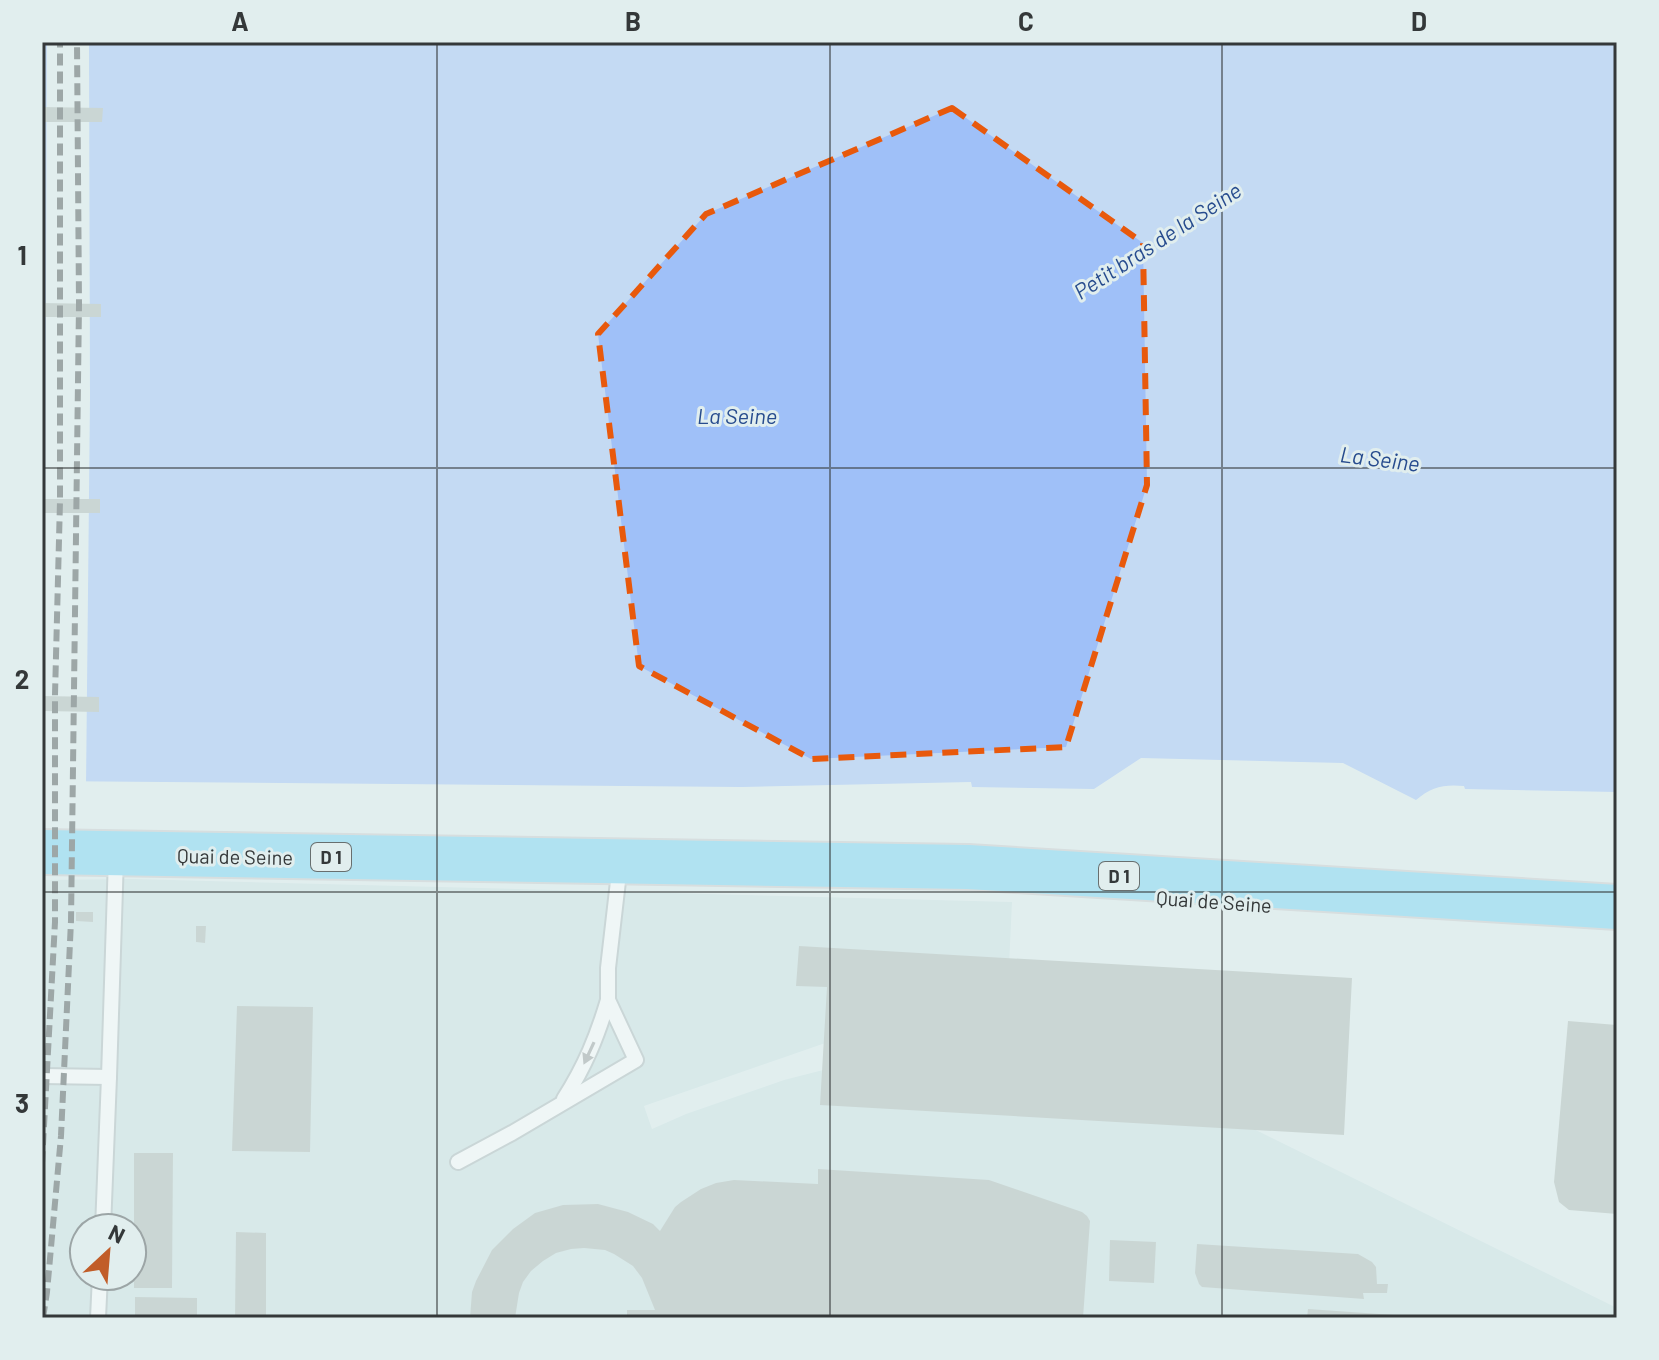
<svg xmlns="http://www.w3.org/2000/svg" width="1659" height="1360" font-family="Barlow,sans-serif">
  <rect width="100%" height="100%" fill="#e1eeee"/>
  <!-- built -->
  <path fill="#cce2e3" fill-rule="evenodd" d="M 133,879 L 1012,902 L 1007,1009 L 860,1031 L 644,1106 L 652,1129 L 686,1114 L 784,1080 L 870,1058 L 1177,1095 L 1260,1132 L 1617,1308 L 1617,1318 L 42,1318 L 42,880 ZM 84,1228 L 132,1228 L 132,1276 L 84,1276 Z"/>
  <!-- water -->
  <path fill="#9fc0f8" d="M 42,42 L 1617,42 L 1617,792 L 1465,789 L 1464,786 C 1444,784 1431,787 1416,800 L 1343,763 L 1141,758 L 1094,789 L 972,787 L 971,782 L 742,787 L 42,781 Z"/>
  <!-- pier -->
  <polygon fill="#e1eeee" points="47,42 89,42 90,398 86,786 44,785"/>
  <!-- building -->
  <g fill="#aeb9b4">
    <polygon points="42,107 103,108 102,122 42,122"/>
    <polygon points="42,303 101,304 101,317 42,317"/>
    <rect x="42" y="499" width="58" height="14"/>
    <polygon points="42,696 99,697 99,712 42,711"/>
    <polygon points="76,912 93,912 93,922 76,921"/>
    <polygon points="196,926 206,926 205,943 196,942"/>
    <polygon points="799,946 1352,978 1344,1135 820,1105 827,987 796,986"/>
    <polygon points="237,1006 313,1007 310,1152 232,1151"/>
    <polygon points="1568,1021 1617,1025 1617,1214 1569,1210 1559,1202 1554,1182"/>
    <polygon points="134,1153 173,1153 172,1288 134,1288"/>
    <polygon points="818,1169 989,1180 1082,1212 1087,1216 1090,1221 1083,1318 627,1318 627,1310 655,1310 642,1278 633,1266 614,1254 605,1250 584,1248 571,1249 556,1253 543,1261 531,1271 523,1282 519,1293 515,1318 470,1318 472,1292 476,1281 492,1250 513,1229 535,1213 563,1205 598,1204 628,1212 653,1224 660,1231 675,1207 681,1202 701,1189 716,1183 734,1180 818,1184"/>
    <polygon points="236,1232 266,1233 266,1318 235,1318"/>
    <polygon points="1110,1240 1156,1242 1154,1283 1109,1281"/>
    <polygon points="1197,1244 1358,1254 1372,1262 1376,1267 1377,1284 1388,1284 1387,1293 1363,1293 1364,1299 1202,1287 1199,1284 1195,1273"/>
    <polygon points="135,1297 197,1298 197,1318 135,1318"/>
    <polygon points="1308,1309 1408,1316 1408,1318 1307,1318"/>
  </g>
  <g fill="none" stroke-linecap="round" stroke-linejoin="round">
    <!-- service casing -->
    <g stroke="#adb9ba" stroke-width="18">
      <g id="service">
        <polyline points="42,1076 109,1077"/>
        <path d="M 564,1099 C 585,1066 597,1037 608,1000"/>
        <polyline points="458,1162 512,1133 636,1060 608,1000 608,968 620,864"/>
        <polyline points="103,1228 109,1077 116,857"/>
        <polyline points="98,1318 100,1276"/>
      </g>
    </g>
    <!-- primary casing -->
    <g stroke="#cacbcc" stroke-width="48">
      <polyline id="primary" points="42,852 968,867 1617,907"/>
    </g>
    <!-- service -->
    <use href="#service" stroke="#fff" stroke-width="14"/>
    <!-- primary -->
    <use href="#primary" stroke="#74d3f4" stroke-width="44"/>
    <!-- rail -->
    <g stroke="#4a5051" stroke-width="6" stroke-dasharray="12 6" stroke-linecap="butt">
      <polyline points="42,1163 55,922 55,695 60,501 60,42"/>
      <polyline points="43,1318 47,1292 61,1136 71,921 79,304 77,42"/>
    </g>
  </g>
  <!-- one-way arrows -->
  <defs><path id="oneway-solid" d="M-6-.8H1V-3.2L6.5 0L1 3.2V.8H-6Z" transform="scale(2)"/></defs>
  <use fill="#9a9c9c" href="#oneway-solid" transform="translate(589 1053) rotate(115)"/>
  <!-- marked area -->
  <path d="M0 0H1659V1360H0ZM 952,108 L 1143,243 L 1147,485 L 1066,747 L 811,759 L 639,666 L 598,334 L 706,214 Z" fill="#e1eeee" fill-opacity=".55" fill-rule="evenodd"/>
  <path fill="none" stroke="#e8590c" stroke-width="6" stroke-dasharray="16 10" stroke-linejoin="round" d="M 952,108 L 1143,243 L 1147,485 L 1066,747 L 811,759 L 639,666 L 598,334 L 706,214 Z"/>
  <!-- grid -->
  <path fill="none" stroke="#343839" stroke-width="2" stroke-opacity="0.55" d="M 437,42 L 437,1318M 830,42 L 830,1318M 1222,42 L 1222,1318M 42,468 L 1617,468M 42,892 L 1617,892"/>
  <g text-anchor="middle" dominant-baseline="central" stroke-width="6" stroke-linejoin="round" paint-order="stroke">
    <!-- shield labels -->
    <g fill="#e1eeee" stroke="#686f6f" stroke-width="2">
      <rect x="311" y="843" width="40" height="28" rx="6"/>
      <rect x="1099" y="862" width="40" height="28" rx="6"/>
    </g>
    <g font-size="18" font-weight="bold" fill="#343839">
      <text x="331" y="857">D 1</text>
      <text x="1119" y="876">D 1</text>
    </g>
    <!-- street labels -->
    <g font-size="20" fill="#343839" stroke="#e1eeee">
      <text transform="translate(235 856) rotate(1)">Quai de Seine</text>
      <text transform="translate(1214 901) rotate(4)">Quai de Seine</text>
    </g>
    <!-- water labels -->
    <g font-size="22" font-style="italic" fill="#274c8e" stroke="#e1eeee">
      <text transform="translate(1157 240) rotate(-33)">Petit bras de la Seine</text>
      <text x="737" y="415">La Seine</text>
      <text transform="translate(1380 458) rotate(7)">La Seine</text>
    </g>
  </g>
  <!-- border -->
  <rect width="1659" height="1360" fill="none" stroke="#e1eeee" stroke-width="88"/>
  <!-- north arrow -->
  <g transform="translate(108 1252) rotate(26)"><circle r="38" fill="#e1eeee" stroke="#9ca5a6" stroke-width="2"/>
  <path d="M0-6L14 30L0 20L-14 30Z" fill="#c15d29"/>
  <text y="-12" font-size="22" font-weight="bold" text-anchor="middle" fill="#343839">N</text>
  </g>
  <rect x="44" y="44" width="1571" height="1272" fill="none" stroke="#343839" stroke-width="3"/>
  <g font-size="26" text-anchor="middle" font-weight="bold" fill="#343839">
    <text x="240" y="31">A</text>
    <text x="633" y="31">B</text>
    <text x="1026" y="31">C</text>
    <text x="1419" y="31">D</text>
    <text x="22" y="265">1</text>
    <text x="22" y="689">2</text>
    <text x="22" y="1113">3</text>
  </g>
</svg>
